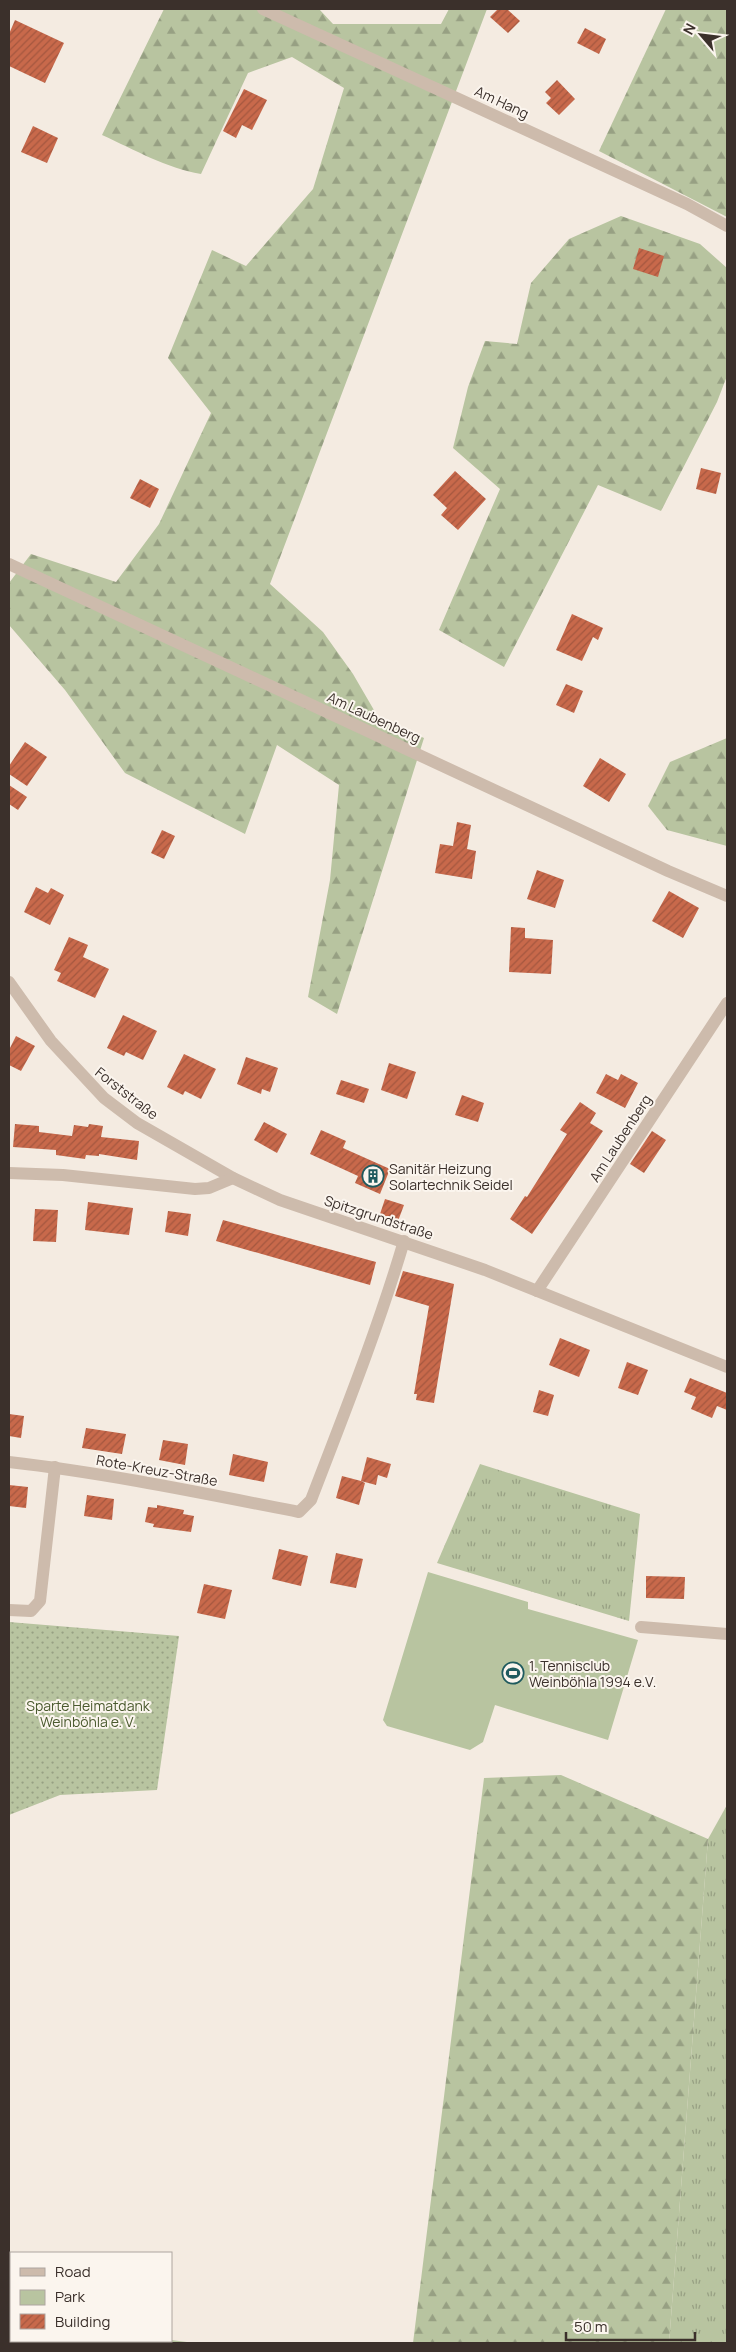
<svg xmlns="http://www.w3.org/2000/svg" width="736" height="2352" font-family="Manrope,sans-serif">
  <defs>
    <pattern id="grass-tufts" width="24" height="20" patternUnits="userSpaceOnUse" patternTransform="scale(1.25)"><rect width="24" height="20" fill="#b8c4a0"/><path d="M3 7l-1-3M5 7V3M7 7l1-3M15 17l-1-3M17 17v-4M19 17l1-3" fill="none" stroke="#97a083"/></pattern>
    <pattern id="forest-firs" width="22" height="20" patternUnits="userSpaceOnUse" patternTransform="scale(1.25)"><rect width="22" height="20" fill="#b8c4a0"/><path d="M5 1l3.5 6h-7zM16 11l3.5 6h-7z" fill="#97a083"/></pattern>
    <pattern id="garden-dots" width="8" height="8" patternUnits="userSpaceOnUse" patternTransform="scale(1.25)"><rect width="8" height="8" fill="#b8c4a0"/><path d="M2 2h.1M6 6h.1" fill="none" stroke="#97a083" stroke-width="1.8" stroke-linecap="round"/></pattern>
    <pattern id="building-hatch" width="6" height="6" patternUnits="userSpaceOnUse" patternTransform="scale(1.25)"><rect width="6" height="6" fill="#c8694b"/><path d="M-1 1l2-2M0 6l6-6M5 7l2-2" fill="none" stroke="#a4573f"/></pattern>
  </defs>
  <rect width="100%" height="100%" fill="#f4ebe1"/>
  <!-- grass -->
  <g fill="url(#grass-tufts)">
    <polygon points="480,1464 640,1514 629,1621 437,1563"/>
    <polygon points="727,1805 727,2343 669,2343 708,1839"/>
    <polygon points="9,2326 11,2326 11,2341 171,2340 195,2343 9,2343"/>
  </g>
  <!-- forest -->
  <g fill="url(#forest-firs)">
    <path d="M 164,9 L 319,9 L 333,24 L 441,24 L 449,9 L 487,9 L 270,584 L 323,632 L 353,674 L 378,717 L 424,738 L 337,1014 L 308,997 L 330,880 L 339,785 L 277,745 L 245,834 L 125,773 L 65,690 L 9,625 L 9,583 L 31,554 L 116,582 L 159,524 L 211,413 L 168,358 L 212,250 L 246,266 L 313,189 L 344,88 L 292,57 L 248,73 L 201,174 C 166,168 135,150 102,135 Z"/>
    <polygon points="666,9 727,9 727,217 599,151"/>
    <polygon points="621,216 700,244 727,268 727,376 717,402 661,511 598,485 504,667 439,630 500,489 453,448 468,387 485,341 517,344 531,283 569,239"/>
    <polygon points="727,738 727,846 667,830 648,806 670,762"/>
    <polygon points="561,1775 708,1839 669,2343 413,2343 484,1778"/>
  </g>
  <!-- park -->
  <polygon fill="#b8c4a0" points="428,1572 528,1602 528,1609 638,1640 608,1740 495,1705 483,1742 470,1750 387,1726 383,1720"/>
  <!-- garden -->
  <polygon fill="url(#garden-dots)" points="9,1622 179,1636 157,1790 60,1795 9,1815"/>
  <!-- building -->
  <g fill="url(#building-hatch)">
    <polygon points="498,9 507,9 520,21 508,33 490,17"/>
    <polygon points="15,20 64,43 45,83 9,66 9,34"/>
    <polygon points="585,28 606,39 599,54 577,43"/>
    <polygon points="557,80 575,99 559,115 546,103 551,98 545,92"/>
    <polygon points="244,89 267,100 252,130 242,125 236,138 223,131"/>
    <polygon points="33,126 58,138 47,163 21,152"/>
    <polygon points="639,248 664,256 658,277 633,269"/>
    <polygon points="701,468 721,473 716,494 696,489"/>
    <polygon points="455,471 486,499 458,530 441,515 447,508 433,495"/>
    <polygon points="140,479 159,489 150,508 130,498"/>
    <polygon points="572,614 603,628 598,640 593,637 582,661 556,650"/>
    <polygon points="566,684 583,691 574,713 556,705"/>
    <polygon points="25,742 47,757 27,786 9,774 9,766"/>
    <polygon points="600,758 626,774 609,802 583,786"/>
    <polygon points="9,785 27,797 18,810 9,804"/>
    <polygon points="457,822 471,825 467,849 476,851 472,879 435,873 440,844 453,846"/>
    <polygon points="162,830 175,836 164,859 151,853"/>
    <polygon points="537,870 564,880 555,908 527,899"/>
    <polygon points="36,887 48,893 51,888 64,895 50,925 24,912"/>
    <polygon points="669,891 699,908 683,938 652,921"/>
    <polygon points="511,927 525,928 525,938 553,940 551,974 509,972"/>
    <polygon points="69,937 88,945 83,957 109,969 95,998 57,981 61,973 54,970"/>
    <polygon points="123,1015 157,1031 143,1060 126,1052 124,1056 107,1048"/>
    <polygon points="16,1036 35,1046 21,1071 9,1065 9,1050"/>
    <polygon points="184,1054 216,1069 201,1099 185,1091 183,1095 167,1087"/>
    <polygon points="246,1057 278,1068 270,1092 262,1089 261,1094 237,1084"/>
    <polygon points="389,1063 416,1072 407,1099 381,1090"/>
    <polygon points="606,1074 618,1080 621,1074 638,1083 625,1108 596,1093"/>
    <polygon points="341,1080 369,1089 364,1103 336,1094"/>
    <polygon points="462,1095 484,1103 478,1122 455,1115"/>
    <polygon points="580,1102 596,1113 590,1123 603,1131 532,1234 510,1219 525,1196 527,1197 567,1134 560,1130"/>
    <polygon points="264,1122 287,1134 277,1153 254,1140"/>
    <polygon points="15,1124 39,1126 39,1132 72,1136 74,1125 88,1127 89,1124 103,1126 101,1137 139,1141 137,1160 99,1154 99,1156 86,1155 85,1159 56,1155 56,1150 13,1147"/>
    <polygon points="321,1130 346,1141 343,1148 390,1169 380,1194 355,1183 358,1176 310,1154"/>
    <polygon points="652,1131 666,1140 644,1173 630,1164"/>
    <polygon points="385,1199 404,1205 398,1221 380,1214"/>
    <polygon points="88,1202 133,1208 129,1235 85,1230"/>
    <polygon points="35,1209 58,1210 56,1242 33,1241"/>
    <polygon points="168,1211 191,1214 188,1236 165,1232"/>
    <polygon points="223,1220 376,1262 370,1285 216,1241"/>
    <polygon points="403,1271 454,1284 434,1403 416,1400 417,1394 414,1394 429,1306 395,1296"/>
    <polygon points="560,1338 590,1350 579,1377 549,1365"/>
    <polygon points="627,1362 648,1370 638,1395 618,1388"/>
    <polygon points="690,1378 727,1393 727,1410 717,1406 712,1418 691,1409 696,1397 684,1392"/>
    <polygon points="539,1390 554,1395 548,1416 533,1412"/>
    <polygon points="9,1414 24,1416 21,1438 9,1436"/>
    <polygon points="86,1428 126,1434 122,1454 82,1448"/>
    <polygon points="163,1440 188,1444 185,1465 159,1460"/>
    <polygon points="233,1454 268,1462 264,1482 229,1475"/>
    <polygon points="367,1457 391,1464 387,1478 378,1475 376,1485 361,1481 365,1483 359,1505 336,1498 342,1476 361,1481"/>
    <polygon points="9,1485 28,1487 26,1508 9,1506"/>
    <polygon points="87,1495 114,1499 112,1520 84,1516"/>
    <polygon points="157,1505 184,1510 183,1514 194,1516 191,1532 153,1527 154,1524 145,1522 148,1507 157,1508"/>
    <polygon points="279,1549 308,1556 301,1586 272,1579"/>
    <polygon points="336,1553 363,1559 356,1588 330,1583"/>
    <polygon points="646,1576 685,1577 684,1599 646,1598"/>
    <polygon points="204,1584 232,1590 225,1619 197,1613"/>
  </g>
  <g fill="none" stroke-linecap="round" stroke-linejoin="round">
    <!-- minor -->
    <g stroke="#cdbbac" stroke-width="12">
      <polyline points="263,9 687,204 727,226"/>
      <polyline points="9,564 668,871 727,896"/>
      <polyline points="9,982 51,1041 104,1098 137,1123 233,1178 280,1200 485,1270 727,1367"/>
      <polyline points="9,1173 63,1175 195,1189 209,1188 233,1178"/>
      <polyline points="537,1291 727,1003"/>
      <path d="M 9,1462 C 106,1473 202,1493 299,1512 L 311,1500 C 344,1414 378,1329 404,1241"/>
      <polyline points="9,1610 31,1611 40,1601 55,1467"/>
      <polyline points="641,1627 727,1634"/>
    </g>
  </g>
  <!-- icons -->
  <defs>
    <g id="building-ring" transform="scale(1.125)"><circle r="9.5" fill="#fbf5ee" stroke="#1f5a5e" stroke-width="1.5"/><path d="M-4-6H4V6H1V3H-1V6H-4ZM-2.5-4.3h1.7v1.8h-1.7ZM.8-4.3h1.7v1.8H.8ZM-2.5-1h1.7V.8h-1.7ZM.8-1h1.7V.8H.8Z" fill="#1f5a5e"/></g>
    <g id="stadium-ring" transform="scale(1.125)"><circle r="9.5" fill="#fbf5ee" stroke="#1f5a5e" stroke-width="1.5"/><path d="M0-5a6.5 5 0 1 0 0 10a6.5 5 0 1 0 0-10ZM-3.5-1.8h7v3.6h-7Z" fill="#1f5a5e"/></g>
  </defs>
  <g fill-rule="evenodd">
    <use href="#building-ring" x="373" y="1176"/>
    <use href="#stadium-ring" x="513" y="1673"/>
  </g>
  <g text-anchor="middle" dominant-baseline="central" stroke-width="4" stroke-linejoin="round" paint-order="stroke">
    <!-- street labels -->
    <g font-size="14" fill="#3b302b" stroke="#fbf5ee">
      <text transform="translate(502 102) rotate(25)">Am Hang</text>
      <text transform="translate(374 717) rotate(25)">Am Laubenberg</text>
      <text transform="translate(127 1093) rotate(38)">Forststraße</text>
      <text transform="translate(620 1138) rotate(-57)">Am Laubenberg</text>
      <text transform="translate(379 1217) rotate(18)">Spitzgrundstraße</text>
      <text transform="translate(157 1470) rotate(10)">Rote-Kreuz-Straße</text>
    </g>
    <!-- poi labels -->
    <g font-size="14" fill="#3b302b" stroke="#fbf5ee" text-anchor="start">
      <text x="389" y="1168">Sanitär Heizung<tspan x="389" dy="16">Solartechnik Seidel</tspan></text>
      <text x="529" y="1665">1. Tennisclub<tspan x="529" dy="16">Weinböhla 1994 e.V.</tspan></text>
    </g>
    <!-- park labels -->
    <g font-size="14" fill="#4a5a2e" stroke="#fbf5ee">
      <text x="88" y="1705">Sparte Heimatdank<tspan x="88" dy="16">Weinböhla e. V.</tspan></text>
    </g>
  </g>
  <!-- border -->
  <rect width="736" height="2352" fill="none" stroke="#3b302b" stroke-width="20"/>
  <!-- legend -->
  <rect x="10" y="2252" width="162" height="90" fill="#fbf5ee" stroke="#aea6a0"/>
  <rect x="20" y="2268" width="25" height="8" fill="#cdbbac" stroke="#aea6a0"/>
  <text x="55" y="2277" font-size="15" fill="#3b302b">Road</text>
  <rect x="20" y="2290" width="25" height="15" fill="#b8c4a0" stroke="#aea6a0"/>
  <text x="55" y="2302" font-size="15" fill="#3b302b">Park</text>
  <rect x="20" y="2314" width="25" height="15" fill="url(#building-hatch)" stroke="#aea6a0"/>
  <text x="55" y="2327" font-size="15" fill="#3b302b">Building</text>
  <!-- north arrow -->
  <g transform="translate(701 35) rotate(298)" stroke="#fbf5ee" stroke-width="4" paint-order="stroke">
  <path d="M0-4L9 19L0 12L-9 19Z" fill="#3b302b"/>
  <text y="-8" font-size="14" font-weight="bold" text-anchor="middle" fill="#3b302b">N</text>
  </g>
  <!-- scale -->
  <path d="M566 2332v8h129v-8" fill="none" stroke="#3b302b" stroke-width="2.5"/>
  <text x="574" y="2332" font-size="15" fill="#3b302b" stroke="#fbf5ee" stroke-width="4" paint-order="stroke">50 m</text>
</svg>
